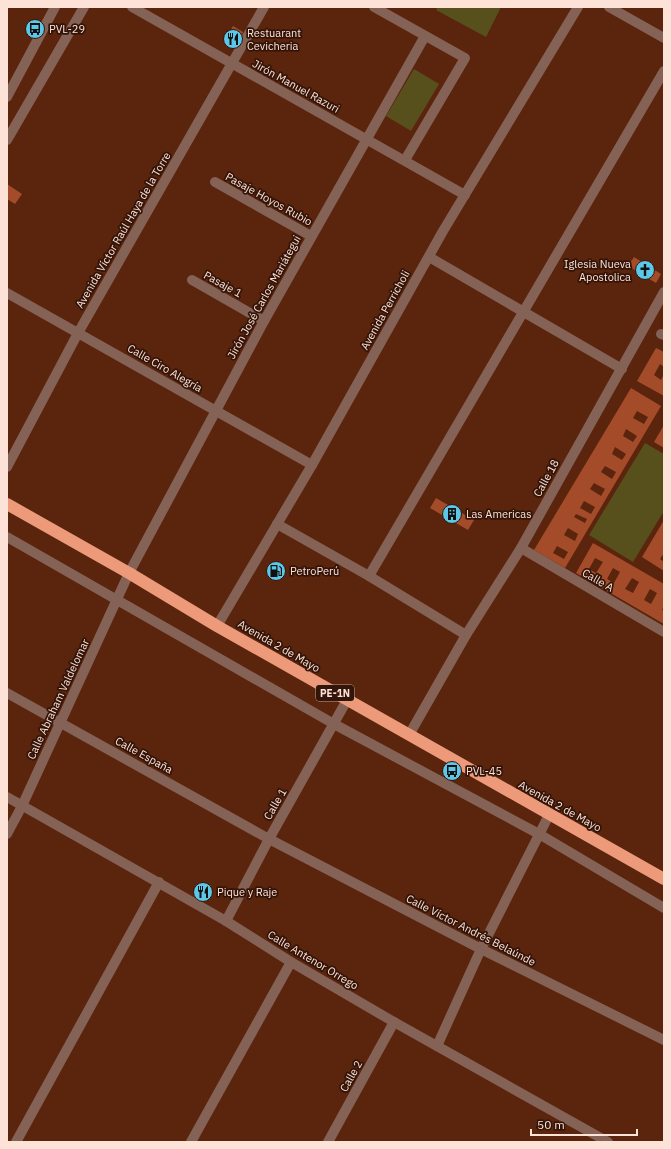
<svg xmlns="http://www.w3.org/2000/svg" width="671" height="1149" font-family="'IBM Plex Sans',sans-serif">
  <rect width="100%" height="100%" fill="#5a240d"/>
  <!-- green -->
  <g fill="#57501c">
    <polygon points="438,7 501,7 486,37 436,10"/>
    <polygon points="414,69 439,84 411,131 386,116"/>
    <polygon points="645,443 664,454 664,511 633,562 589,535"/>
  </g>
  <!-- building -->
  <g fill="#a44c29" fill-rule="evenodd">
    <polygon points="233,26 243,32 236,44 231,44 225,40"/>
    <polygon points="7,184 22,194 15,204 7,199"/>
    <polygon points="634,257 661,274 656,283 628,266"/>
    <polygon points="656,348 664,352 664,367 660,364 654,375 661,380 664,374 664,396 637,381"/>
    <path d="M 631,388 L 661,406 L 565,568 L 534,550 ZM 637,411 L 648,417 L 644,424 L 633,418 ZM 626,429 L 637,436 L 633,442 L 623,436 ZM 615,447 L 626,454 L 622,460 L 612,454 ZM 605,466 L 616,472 L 612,479 L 601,472 ZM 594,483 L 605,489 L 601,496 L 590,489 ZM 584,501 L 595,507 L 591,514 L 580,508 ZM 576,514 L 587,519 L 585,523 L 574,517 ZM 568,528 L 578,534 L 575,541 L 564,535 ZM 557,546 L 568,552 L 564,559 L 553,553 Z"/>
    <polygon points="664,425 664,448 654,442"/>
    <polygon points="436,498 474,520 468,530 430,508"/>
    <polygon points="664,520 664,553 660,559 664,562 664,571 642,557"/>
    <path d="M 593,543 L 664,584 L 664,606 L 662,610 L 664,611 L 664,624 L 576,573 ZM 595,558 L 603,562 L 596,573 L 589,569 ZM 613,568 L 620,572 L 614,583 L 607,579 ZM 632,578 L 639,582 L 633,593 L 625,589 ZM 650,589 L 657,593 L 651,604 L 644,600 Z"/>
  </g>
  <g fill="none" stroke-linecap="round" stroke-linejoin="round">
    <!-- minor -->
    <g stroke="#846255" stroke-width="10">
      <polyline points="132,7 465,195"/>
      <polyline points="374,7 465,58 405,160"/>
      <polyline points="609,7 664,38"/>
      <polyline points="7,97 55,7"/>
      <polyline points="7,140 84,7"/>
      <polyline points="215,182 311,236"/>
      <polyline points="429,257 622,369"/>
      <polyline points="192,280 264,321"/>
      <polyline points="7,293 312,465"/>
      <polyline points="661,334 664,335"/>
      <polyline points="7,467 78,333 264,7"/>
      <polyline points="277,524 369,576 466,635"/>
      <polyline points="7,537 334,724 539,834 664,908"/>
      <polyline points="521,548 664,632"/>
      <polyline points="369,576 664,71"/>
      <polyline points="217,626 312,465 443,231 578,7"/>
      <polyline points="7,693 269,839 481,949 664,1040"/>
      <polyline points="409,735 466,635 521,548 664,292"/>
      <polyline points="7,797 226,921 291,962 394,1022 608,1142"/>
      <polyline points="7,834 22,806 129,573 264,321 425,36"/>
      <polyline points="226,921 269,839 347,700"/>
      <polyline points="437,1046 481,949 549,815"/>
      <polyline points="16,1142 159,882"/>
      <polyline points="191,1142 291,962"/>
      <polyline points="328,1142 394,1022"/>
    </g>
    <!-- highway -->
    <polyline stroke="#ed9a7b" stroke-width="12" points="7,504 129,573 217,626 664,879"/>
  </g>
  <!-- icons -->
  <defs>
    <g id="bus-disc" transform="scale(1)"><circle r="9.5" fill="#5dc7e8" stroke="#331408"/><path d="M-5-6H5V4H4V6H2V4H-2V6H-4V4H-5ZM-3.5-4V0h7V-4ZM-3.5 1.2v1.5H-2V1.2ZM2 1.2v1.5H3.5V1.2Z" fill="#111"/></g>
    <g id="restaurant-disc" transform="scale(1)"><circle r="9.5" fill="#5dc7e8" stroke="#331408"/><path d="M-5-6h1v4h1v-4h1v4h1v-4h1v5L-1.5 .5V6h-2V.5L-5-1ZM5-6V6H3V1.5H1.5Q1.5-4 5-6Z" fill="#111"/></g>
    <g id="church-disc" transform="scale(1)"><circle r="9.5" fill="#5dc7e8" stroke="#331408"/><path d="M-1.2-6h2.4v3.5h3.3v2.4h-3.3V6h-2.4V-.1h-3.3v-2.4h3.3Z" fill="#111"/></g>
    <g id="building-disc" transform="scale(1)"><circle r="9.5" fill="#5dc7e8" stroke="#331408"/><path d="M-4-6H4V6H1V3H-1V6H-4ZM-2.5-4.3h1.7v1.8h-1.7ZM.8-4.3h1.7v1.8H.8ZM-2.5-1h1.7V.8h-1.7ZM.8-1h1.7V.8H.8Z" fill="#111"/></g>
    <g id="fuel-disc" transform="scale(1)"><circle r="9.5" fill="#5dc7e8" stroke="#331408"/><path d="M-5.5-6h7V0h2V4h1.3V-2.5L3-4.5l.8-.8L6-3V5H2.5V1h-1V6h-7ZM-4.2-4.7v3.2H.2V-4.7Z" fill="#111"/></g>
  </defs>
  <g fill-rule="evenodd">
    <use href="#bus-disc" x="35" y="29"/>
    <use href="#restaurant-disc" x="233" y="39"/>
    <use href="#church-disc" x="645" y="270"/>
    <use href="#building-disc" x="452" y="514"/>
    <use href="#fuel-disc" x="276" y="571"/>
    <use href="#bus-disc" x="452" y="771"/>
    <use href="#restaurant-disc" x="203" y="892"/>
  </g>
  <g text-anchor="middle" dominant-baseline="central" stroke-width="3.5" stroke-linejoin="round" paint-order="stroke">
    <!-- shield labels -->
    <rect fill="#331408" stroke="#c0a49a" stroke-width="1" x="316" y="685" width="38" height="16" rx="3"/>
    <g font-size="10" font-weight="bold" fill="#fde2d8">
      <text x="335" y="693">PE-1N</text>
    </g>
    <!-- poi labels -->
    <g font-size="11" fill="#fde2d8" stroke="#331408" text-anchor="start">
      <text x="49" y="29">PVL-29</text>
      <text x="247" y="33">Restuarant<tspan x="247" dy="13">Cevicheria</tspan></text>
      <text x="631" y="264" text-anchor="end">Iglesia Nueva<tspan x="631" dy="13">Apostolica</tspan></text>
      <text x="466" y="514">Las Americas</text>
      <text x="290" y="571">PetroPerú</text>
      <text x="466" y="771">PVL-45</text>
      <text x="217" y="892">Pique y Raje</text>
    </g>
    <!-- street labels -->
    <g font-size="11" fill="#fde2d8" stroke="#331408">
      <text transform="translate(296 86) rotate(29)">Jirón Manuel Razuri</text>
      <text transform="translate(269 199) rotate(29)">Pasaje Hoyos Rubio</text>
      <text transform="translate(123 230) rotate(-60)">Avenida Víctor Raúl Haya de la Torre</text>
      <text transform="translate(223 284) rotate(29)">Pasaje 1</text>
      <text transform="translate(264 297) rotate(-61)">Jirón José Carlos Mariátegui</text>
      <text transform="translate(385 310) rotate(-61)">Avenida Perricholi</text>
      <text transform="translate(165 368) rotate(30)">Calle Ciro Alegría</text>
      <text transform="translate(546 478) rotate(-61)">Calle 18</text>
      <text transform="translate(598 580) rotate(30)">Calle A</text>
      <text transform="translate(279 646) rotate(30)">Avenida 2 de Mayo</text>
      <text transform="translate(58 699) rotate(-65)">Calle Abraham Valdelomar</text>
      <text transform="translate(144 755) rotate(29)">Calle España</text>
      <text transform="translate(275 804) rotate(-60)">Calle 1</text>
      <text transform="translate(560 806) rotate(29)">Avenida 2 de Mayo</text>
      <text transform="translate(471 930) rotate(27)">Calle Víctor Andrés Belaúnde</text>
      <text transform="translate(313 960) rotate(31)">Calle Antenor Orrego</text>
      <text transform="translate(351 1076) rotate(-61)">Calle 2</text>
    </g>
  </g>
  <!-- border -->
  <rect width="671" height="1149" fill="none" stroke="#fde2d8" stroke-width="16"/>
  <!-- scale -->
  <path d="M531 1129v6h106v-6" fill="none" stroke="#fde2d8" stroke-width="2"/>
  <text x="537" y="1129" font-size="12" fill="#fde2d8" stroke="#331408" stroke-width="3" paint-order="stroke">50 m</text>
</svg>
